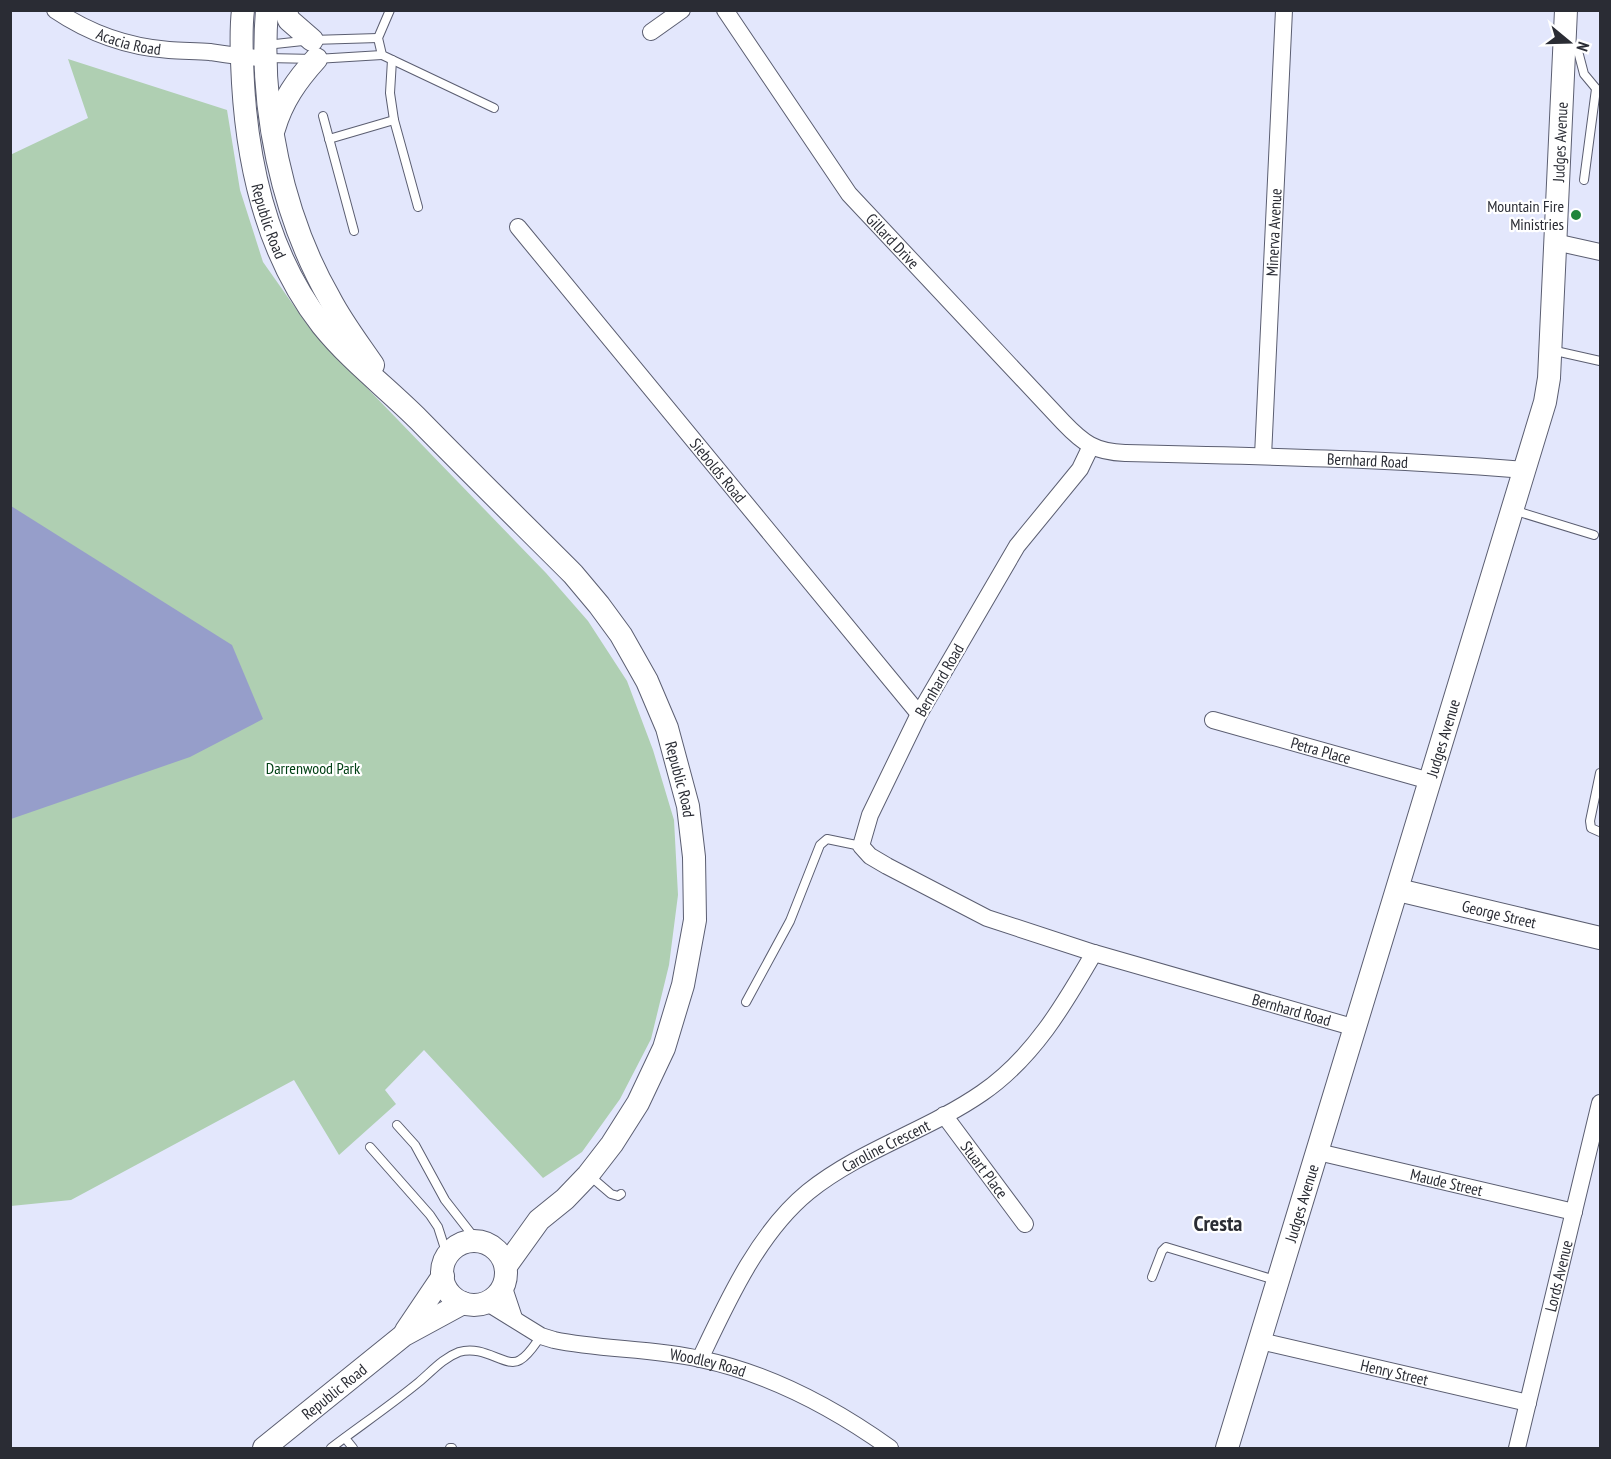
<svg xmlns="http://www.w3.org/2000/svg" width="1611" height="1459" font-family="'PT Sans Narrow',sans-serif">
  <rect width="100%" height="100%" fill="#e3e7fc"/>
  <!-- green -->
  <polygon fill="#afcfb2" points="68,59 227,110 240,190 263,262 311,330 546,573 588,621 627,681 653,750 674,820 678,895 669,965 651,1039 620,1099 582,1152 543,1178 424,1050 385,1090 396,1104 339,1155 294,1080 71,1200 11,1206 10,155 88,118"/>
  <!-- water -->
  <polygon fill="#969eca" points="11,506 232,645 263,719 190,757 11,819"/>
  <g fill="none" stroke-linecap="round" stroke-linejoin="round">
    <!-- lane casing -->
    <g stroke="#5b5e71" stroke-width="10">
      <g id="lane">
        <polyline points="390,10 378,38 382,55 494,108"/>
        <polyline points="266,45 312,40 378,38"/>
        <polyline points="1564,47 1578,51 1584,74 1599,92"/>
        <polyline points="266,58 316,59 382,55"/>
        <polyline points="392,60 390,93 394,120 418,207"/>
        <polyline points="323,116 354,231"/>
        <polyline points="329,139 394,120"/>
        <polyline points="1584,180 1596,89"/>
        <polyline points="1551,350 1600,361"/>
        <polyline points="1513,510 1594,535"/>
        <polyline points="1600,773 1590,821 1591,828 1600,832"/>
        <polyline points="746,1002 790,921 820,845 827,839 861,846"/>
        <polyline points="397,1125 415,1145 445,1200 477,1241"/>
        <polyline points="370,1147 430,1215 438,1227 447,1255"/>
        <polyline points="590,1176 611,1194 618,1196 621,1194"/>
        <polyline points="1152,1277 1162,1251 1166,1247 1275,1280"/>
        <polyline points="345,1438 353,1448"/>
        <path d="M 331,1448 C 360,1426 391,1405 419,1382 C 432,1371 443,1358 459,1352 C 485,1344 506,1369 520,1360 C 529,1355 535,1344 541,1336"/>
        <polyline points="450,1448 452,1448"/>
      </g>
    </g>
    <!-- street casing -->
    <g stroke="#5b5e71" stroke-width="18">
      <g id="street">
        <path id="s1" d="M 55,10 C 89,33 129,47 169,50 C 182,51 197,51 210,52 C 229,55 247,58 266,58"/>
        <path id="s2" d="M 725,10 L 849,194 L 1063,422 C 1083,443 1095,452 1125,453 C 1258,456 1392,459 1525,470"/>
        <polyline points="651,32 682,10"/>
        <path id="s3" d="M 518,227 L 919,714"/>
        <polyline points="1555,242 1600,252"/>
        <path id="s4" d="M 1091,446 L 1080,469 L 1017,546 L 919,714 L 870,815 L 861,846 L 870,856 L 887,866 L 987,918 L 1094,953 L 1356,1028"/>
        <path id="s5" d="M 1263,456 L 1284,10"/>
        <path id="s6" d="M 1213,720 L 1430,781"/>
        <path id="s7" d="M 944,1115 L 1025,1224"/>
        <path id="s8" d="M 1318,1152 L 1574,1212"/>
        <polyline points="503,1285 514,1318"/>
        <path id="s9" d="M 486,1302 L 541,1336 L 554,1340 C 602,1350 652,1348 700,1359 C 768,1373 834,1408 890,1448"/>
        <path id="s10" d="M 1260,1341 L 1528,1403"/>
        <path id="s11" d="M 700,1359 C 727,1302 758,1233 808,1192 C 860,1150 927,1131 982,1093 C 1033,1058 1064,1005 1094,953"/>
        <path id="s12" d="M 1517,1448 L 1600,1103"/>
      </g>
    </g>
    <!-- secondary casing -->
    <g stroke="#5b5e71" stroke-width="24">
      <g id="secondary">
        <path id="s13" d="M 243,10 C 240,35 242,59 243,83 C 248,169 268,256 322,325 C 351,361 387,388 419,420 C 470,472 522,523 573,574 L 599,605 L 621,635 L 647,681 L 667,728 L 688,806 L 694,857 L 695,920 L 683,985 L 664,1048 L 638,1103 L 612,1144 L 588,1175 L 565,1199 L 539,1220 L 506,1266"/>
        <path d="M 267,10 C 259,106 282,216 330,299 C 342,322 358,343 373,365"/>
        <polyline points="285,10 289,20 312,40"/>
        <path d="M 274,129 C 282,101 297,80 316,59"/>
        <path id="s14" d="M 1398,890 L 1600,938"/>
        <circle cx="474" cy="1273" r="32"/>
        <polyline points="406,1331 443,1276"/>
        <path id="s15" d="M 264,1448 L 404,1335 L 463,1303"/>
        <path id="s16" d="M 1227,1448 L 1545,402 L 1549,378 L 1566,10"/>
      </g>
    </g>
    <!-- lane -->
    <use href="#lane" stroke="#fff" stroke-width="8"/>
    <!-- street -->
    <use href="#street" stroke="#fff" stroke-width="16"/>
    <!-- secondary -->
    <use href="#secondary" stroke="#fff" stroke-width="22"/>
  </g>
  <!-- markers -->
  <circle fill="#20853a" stroke="#fff" stroke-width="2" cx="1576" cy="215" r="6"/>
  <g text-anchor="middle" dominant-baseline="central" stroke-width="4.5" stroke-linejoin="round" paint-order="stroke">
    <!-- street labels -->
    <g font-size="16" fill="#2a2c34" stroke="#fff">
      <text stroke="none"><textPath href="#s1" startOffset="81">Acacia Road</textPath></text>
      <text stroke="none"><textPath href="#s16" startOffset="1354">Judges Avenue</textPath></text>
      <text stroke="none"><textPath href="#s13" startOffset="214">Republic Road</textPath></text>
      <text stroke="none"><textPath href="#s5" startOffset="224">Minerva Avenue</textPath></text>
      <text stroke="none"><textPath href="#s2" startOffset="286">Gillard Drive</textPath></text>
      <text stroke="none"><textPath href="#s2" startOffset="849">Bernhard Road</textPath></text>
      <text stroke="none"><textPath href="#s3" startOffset="315">Siebolds Road</textPath></text>
      <text transform="translate(939 680) rotate(-60)">Bernhard Road</text>
      <text stroke="none"><textPath href="#s16" startOffset="742">Judges Avenue</textPath></text>
      <text stroke="none"><textPath href="#s6" startOffset="112">Petra Place</textPath></text>
      <text stroke="none"><textPath href="#s13" startOffset="920">Republic Road</textPath></text>
      <text stroke="none"><textPath href="#s14" startOffset="104">George Street</textPath></text>
      <text stroke="none"><textPath href="#s4" startOffset="928">Bernhard Road</textPath></text>
      <text stroke="none"><textPath href="#s11" startOffset="291">Caroline Crescent</textPath></text>
      <text stroke="none"><textPath href="#s7" startOffset="68">Stuart Place</textPath></text>
      <text stroke="none"><textPath href="#s8" startOffset="132">Maude Street</textPath></text>
      <text stroke="none"><textPath href="#s16" startOffset="256">Judges Avenue</textPath></text>
      <text stroke="none"><textPath href="#s12" startOffset="177">Lords Avenue</textPath></text>
      <text stroke="none"><textPath href="#s9" startOffset="234">Woodley Road</textPath></text>
      <text stroke="none"><textPath href="#s10" startOffset="138">Henry Street</textPath></text>
      <text stroke="none"><textPath href="#s15" startOffset="90">Republic Road</textPath></text>
    </g>
    <!-- poi labels -->
    <g font-size="16" fill="#2a2c34" stroke="#fff" text-anchor="end">
      <text x="1564" y="206">Mountain Fire<tspan x="1564" dy="18">Ministries</tspan></text>
    </g>
    <!-- park labels -->
    <g font-size="16" fill="#004014" stroke="#fff">
      <text x="313" y="768">Darrenwood Park</text>
    </g>
    <!-- district labels -->
    <g font-size="22" font-weight="bold" fill="#2a2c34" stroke="#fff">
      <text x="1218" y="1223">Cresta</text>
    </g>
  </g>
  <!-- border -->
  <rect width="1611" height="1459" fill="none" stroke="#2a2c34" stroke-width="24"/>
  <!-- north arrow -->
  <g transform="translate(1569 42) rotate(109)" stroke="#ffffff" stroke-width="4.5" paint-order="stroke">
  <path d="M0-4.5L10 22L0 15L-10 22Z" fill="#2a2c34"/>
  <text y="-9" font-size="16" font-weight="bold" text-anchor="middle" fill="#2a2c34">N</text>
  </g>
</svg>
